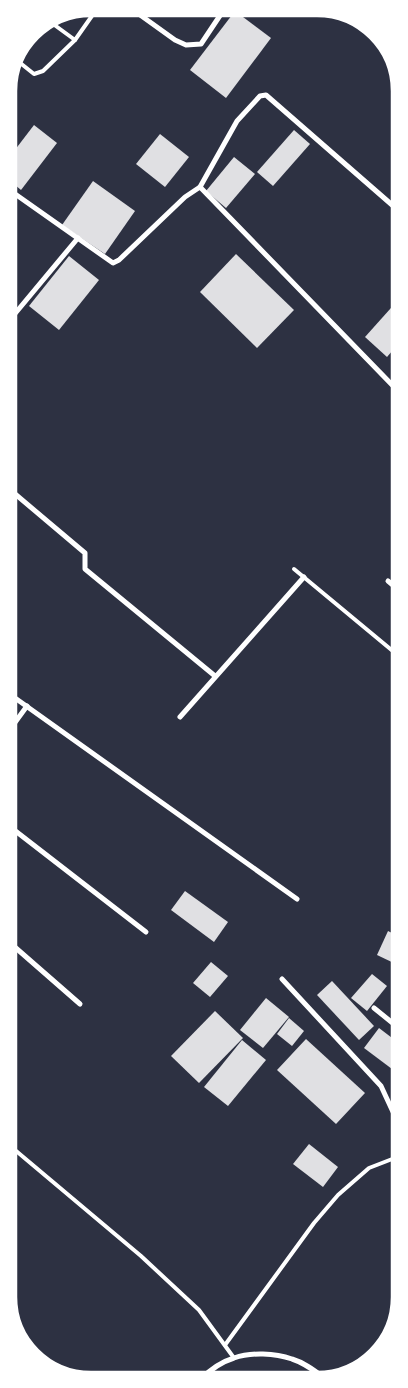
<svg xmlns="http://www.w3.org/2000/svg" width="408" height="1388" font-family="Inter,sans-serif">
  <rect width="100%" height="100%" fill="#2d3142"/>
  <!-- building -->
  <g fill="#e0e0e3">
    <polygon points="235,11 271,38 226,98 190,70"/>
    <polygon points="34,125 57,143 21,190 8,179 8,159"/>
    <polygon points="294,130 310,144 273,186 257,172"/>
    <polygon points="160,134 189,157 165,187 136,164"/>
    <polygon points="234,157 255,174 226,208 206,191"/>
    <polygon points="93,181 135,211 105,254 62,225"/>
    <polygon points="236,254 294,310 257,348 200,292"/>
    <polygon points="69,256 99,280 59,330 29,306"/>
    <polygon points="399,299 399,343 387,357 365,337"/>
    <polygon points="185,891 228,922 214,942 171,910"/>
    <polygon points="388,931 400,937 400,960 398,965 377,955"/>
    <polygon points="211,962 228,976 210,997 193,983"/>
    <polygon points="372,974 387,986 367,1011 351,998"/>
    <polygon points="332,981 374,1026 359,1040 317,995"/>
    <polygon points="266,998 289,1017 263,1048 240,1030"/>
    <polygon points="215,1011 243,1038 199,1083 171,1056"/>
    <polygon points="289,1018 304,1031 292,1046 277,1034"/>
    <polygon points="379,1028 400,1044 400,1075 364,1048"/>
    <polygon points="306,1039 365,1093 336,1124 277,1070"/>
    <polygon points="242,1040 266,1060 228,1106 204,1087"/>
    <polygon points="309,1144 338,1167 323,1187 293,1164"/>
  </g>
  <g fill="none" stroke-linecap="round" stroke-linejoin="round">
    <!-- service -->
    <g stroke="#fff" stroke-width="4">
      <polyline points="49,21 75,40 94,13"/>
      <polyline points="19,62 34,74 43,71 75,40"/>
      <polyline points="294,569 400,657"/>
      <polyline points="9,1145 141,1256 199,1310 234,1358"/>
      <polyline points="225,1345 314,1223 338,1195 369,1168 400,1156"/>
    </g>
    <!-- minor -->
    <g stroke="#fff" stroke-width="5">
      <polyline points="136,12 175,40 186,45 201,44 223,11"/>
      <polyline points="200,187 237,121 260,96 266,95 399,211"/>
      <polyline points="8,189 113,263 119,260 185,197 200,187 399,392"/>
      <polyline points="8,322 78,238"/>
      <polyline points="8,488 85,553 85,569 215,676"/>
      <polyline points="388,581 400,591"/>
      <polyline points="8,693 297,899"/>
      <polyline points="180,717 304,577"/>
      <polyline points="8,732 27,706"/>
      <polyline points="9,826 146,932"/>
      <polyline points="9,942 80,1004"/>
      <polyline points="282,979 381,1086 400,1127"/>
      <polyline points="374,1008 400,1029"/>
      <path d="M 201,1379 C 210,1370 221,1362 234,1358 C 251,1352 275,1353 292,1359 C 305,1363 315,1371 326,1379"/>
    </g>
  </g>
  <!-- crop -->
  <path d="M0 0H408V1388H0ZM91 16H317A75 75 0 0 1 392 91V1297A75 75 0 0 1 317 1372H91A75 75 0 0 1 16 1297V91A75 75 0 0 1 91 16Z" fill="#fff" fill-rule="evenodd"/>
  <path fill="none" stroke="#fff" stroke-width="2.5" d="M91 16H317A75 75 0 0 1 392 91V1297A75 75 0 0 1 317 1372H91A75 75 0 0 1 16 1297V91A75 75 0 0 1 91 16Z"/>
</svg>
